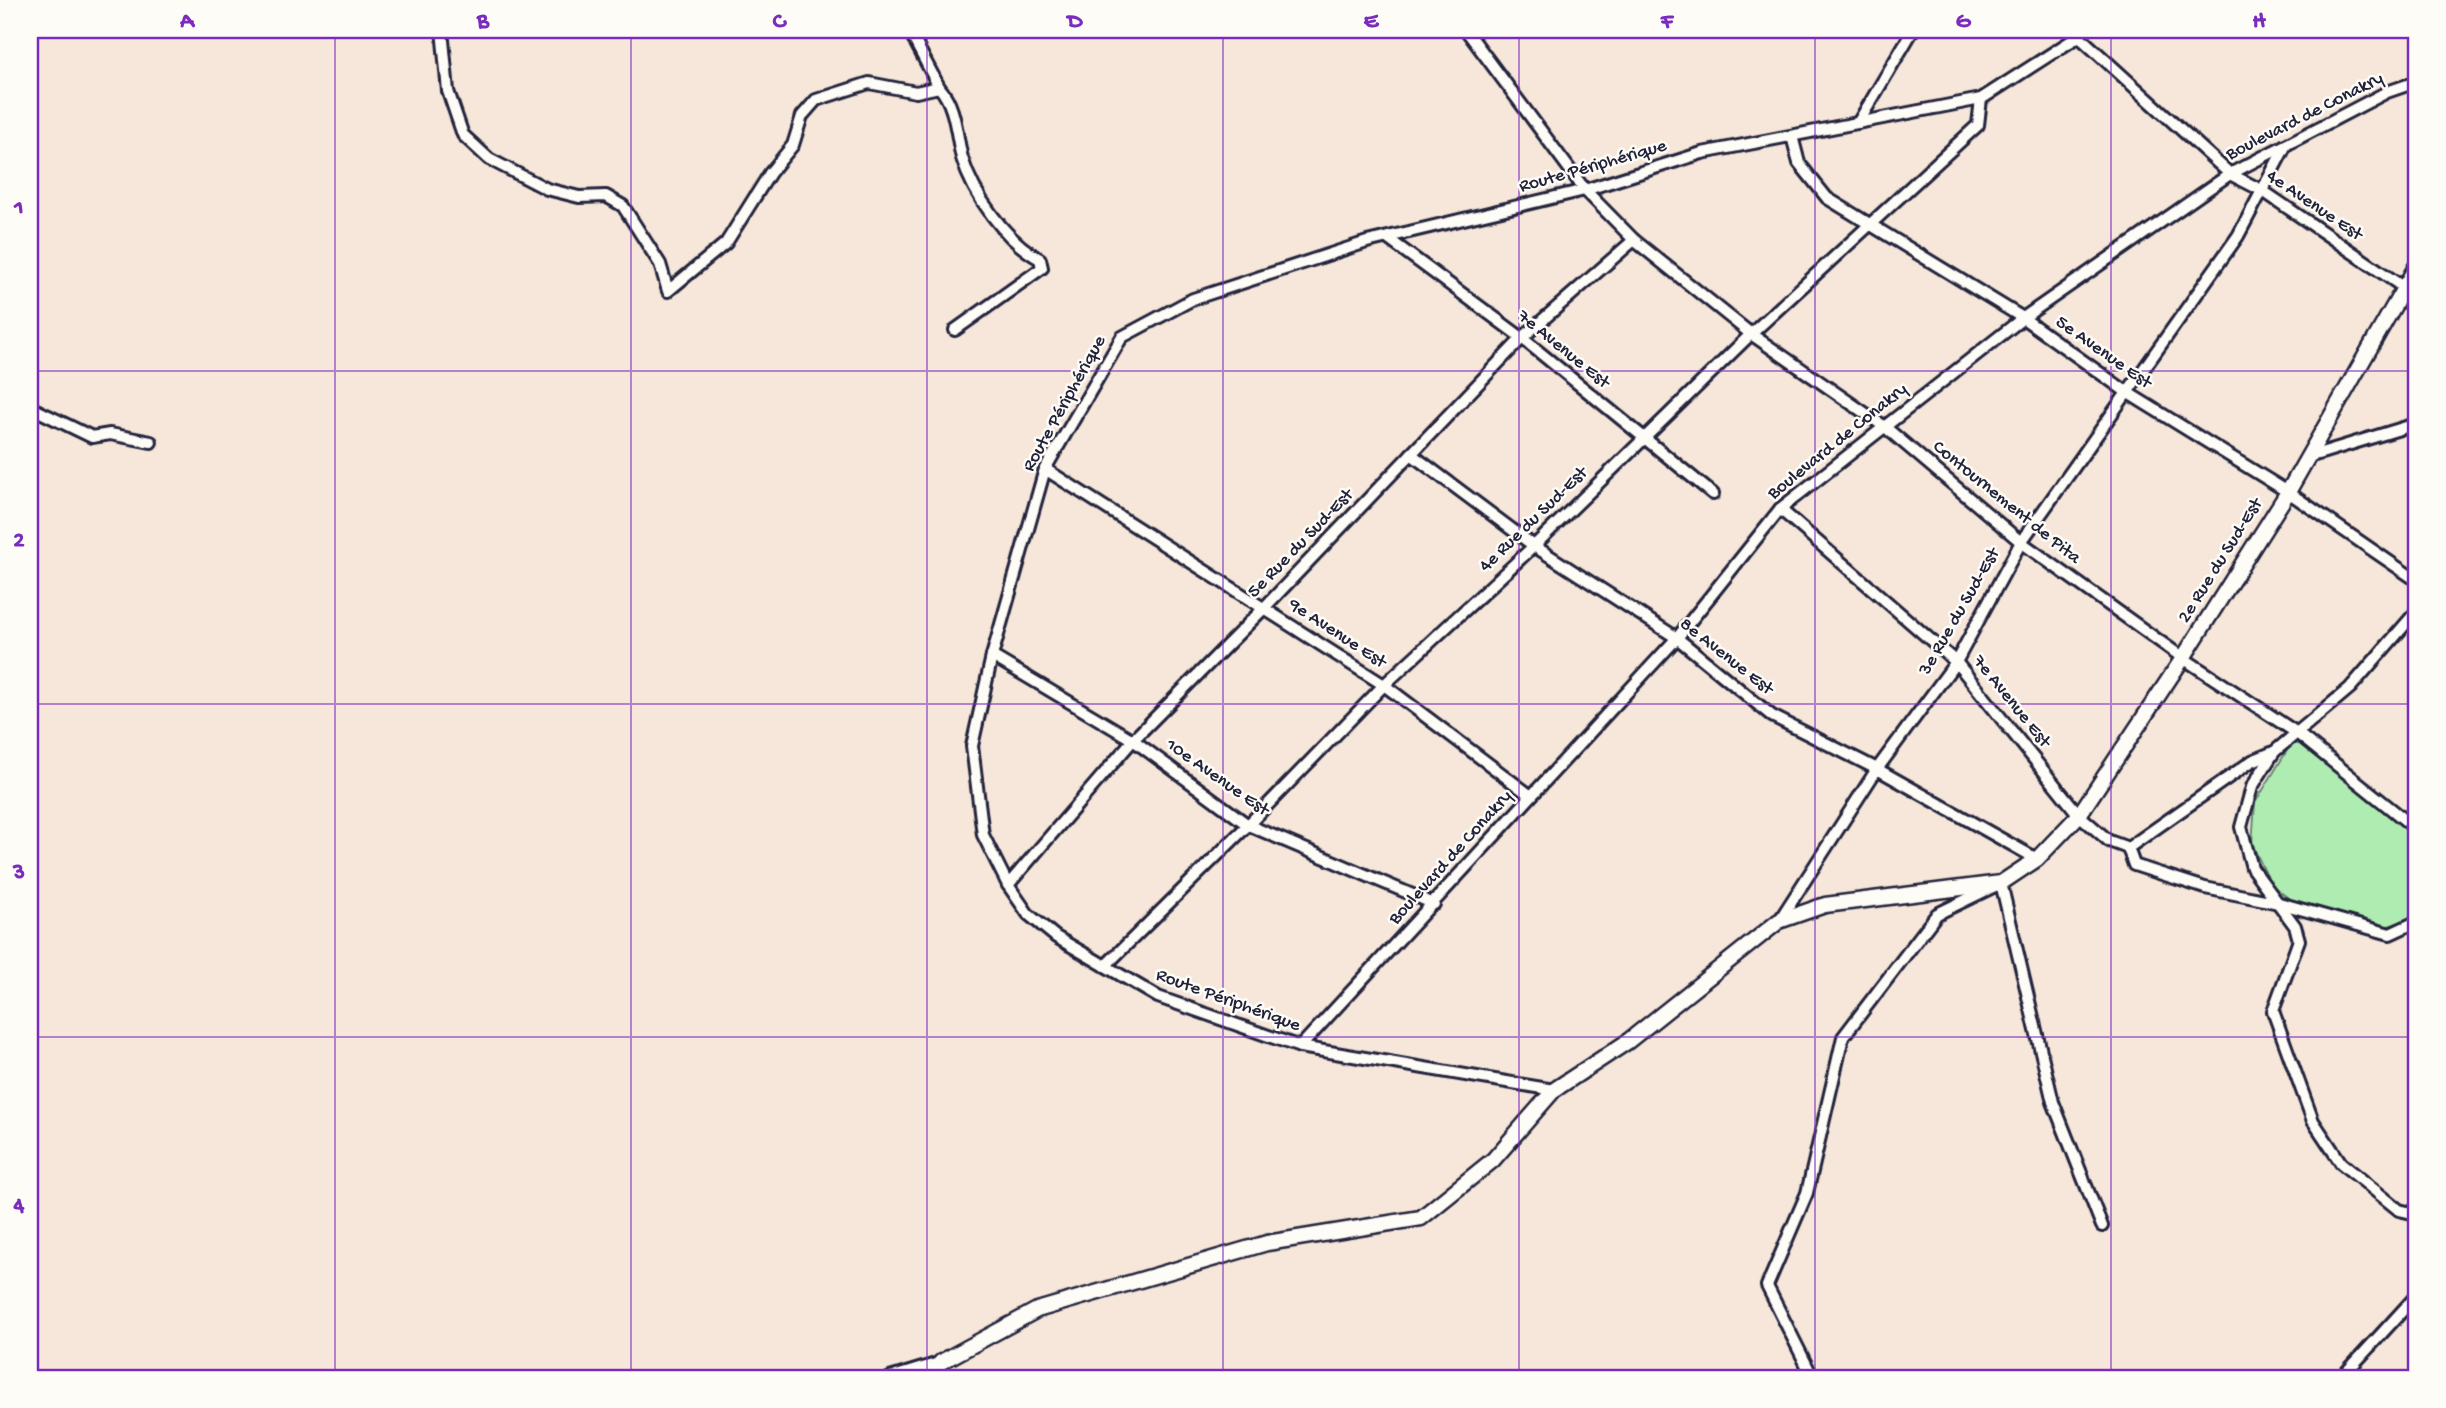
<svg xmlns="http://www.w3.org/2000/svg" width="2446" height="1408" font-family="'Gochi Hand',sans-serif">
  <rect width="100%" height="100%" fill="#f6e7da"/>
  <filter id="ink" filterUnits="userSpaceOnUse"><feTurbulence type="fractalNoise" baseFrequency=".0143" numOctaves="2"/><feDisplacementMap in="SourceGraphic" scale="14" xChannelSelector="R" yChannelSelector="G"/><feConvolveMatrix kernelMatrix="1 2 1 2 8 2 1 2 1" color-interpolation-filters="sRGB"/></filter>
  <g filter="url(#ink)">
    <!-- green -->
    <polygon fill="#afecb2" stroke="#688776" stroke-width="2" points="2291,744 2303,744 2416,834 2414,918 2382,928 2295,903 2271,885 2252,844 2255,803"/>
    <g fill="none" stroke-linecap="round" stroke-linejoin="round">
      <!-- minor casing -->
      <g stroke="#22223b" stroke-width="16">
        <g id="minor">
          <path d="M 442,30 L 448,91 L 463,135 L 489,159 L 547,189 L 579,197 L 606,196 L 623,206 L 660,264 L 668,291 L 726,243 L 770,173 L 793,145 L 802,116 L 816,100 L 869,83 L 916,92 L 939,87 C 956,106 956,134 962,158 C 973,195 1006,241 1040,259 L 1042,268 L 955,330"/>
          <polyline points="909,30 939,87"/>
          <polyline points="1466,30 1585,190 1634,240 1751,334 1885,427 2021,542 2183,658 2297,733 2416,829"/>
          <polyline points="2072,30 2230,174 2263,191 2416,296"/>
          <polyline points="1858,123 1913,30"/>
          <polyline points="1792,136 1799,163 1827,198 2023,318 2128,393 2288,492 2416,580"/>
          <polyline points="1387,238 1522,338 1713,494"/>
          <polyline points="30,407 92,437 110,434 151,442"/>
          <polyline points="1411,454 1534,546 1677,638 1772,716 1877,769 2037,859"/>
          <polyline points="2308,457 2416,424"/>
          <polyline points="1045,469 1384,685 1531,796"/>
          <polyline points="1780,509 1956,662 2079,815 2109,841 2128,848 2252,761 2274,752"/>
          <polyline points="2416,612 2350,688 2274,752 2252,787 2241,827 2252,868 2295,926 2299,940 2273,1011 2313,1121 2341,1163 2399,1210 2416,1214"/>
          <polyline points="992,656 1133,740 1248,825 1434,904"/>
          <polyline points="2128,848 2134,865 2205,888 2279,903 2390,934 2416,922"/>
          <polyline points="1008,885 1133,740 1264,608 1522,338 1634,240"/>
          <polyline points="1779,921 1877,769 1956,662 2021,542 2238,236 2286,145"/>
          <polyline points="1105,966 1248,825 1384,685 1534,546 1751,334 1978,125 1981,99"/>
          <polyline points="1300,1047 1677,638 1780,509 2023,318 2230,174 2387,92 2416,82"/>
          <polyline points="1554,1090 1300,1047 1158,997 1056,937 1028,914 1008,885 983,835 972,746 992,656 1045,469 1122,337 1193,299 1367,242 1585,190 1702,153 1981,99 2079,36"/>
          <polyline points="890,1378 939,1363"/>
          <polyline points="1813,1378 1767,1286 1807,1193 1843,1037 1937,914 2001,883 2053,1102 2102,1226"/>
          <polyline points="2341,1378 2416,1296"/>
        </g>
      </g>
      <!-- tertiary casing -->
      <g stroke="#22223b" stroke-width="19">
        <polyline id="tertiary" points="927,1378 941,1362 1037,1310 1267,1243 1421,1218 1493,1160 1554,1090 1627,1042 1779,921 1825,905 2001,883 2037,859 2079,815 2183,658 2288,492 2416,267"/>
      </g>
      <!-- minor -->
      <use href="#minor" stroke="#fdfcf7" stroke-width="10"/>
      <!-- tertiary -->
      <use href="#tertiary" stroke="#fdfcf7" stroke-width="14"/>
    </g>
  </g>
  <!-- grid -->
  <path fill="none" stroke="#7b2cbf" stroke-width="2" stroke-opacity="0.55" d="M 335,30 L 335,1378M 631,30 L 631,1378M 927,30 L 927,1378M 1223,30 L 1223,1378M 1519,30 L 1519,1378M 1815,30 L 1815,1378M 2111,30 L 2111,1378M 30,371 L 2416,371M 30,704 L 2416,704M 30,1037 L 2416,1037"/>
  <g text-anchor="middle" dominant-baseline="central" stroke-width="5" stroke-linejoin="round" paint-order="stroke">
    <!-- street labels -->
    <g font-size="19" fill="#22223b" stroke="#fdfcf7">
      <text transform="translate(2305 117) rotate(-27)">Boulevard de Conakry</text>
      <text transform="translate(1593 167) rotate(-16)">Route Périphérique</text>
      <text transform="translate(2314 206) rotate(34)">4e Avenue Est</text>
      <text transform="translate(1563 350) rotate(39)">7e Avenue Est</text>
      <text transform="translate(2103 353) rotate(35)">5e Avenue Est</text>
      <text transform="translate(1065 404) rotate(-61)">Route Périphérique</text>
      <text transform="translate(1838 442) rotate(-39)">Boulevard de Conakry</text>
      <text transform="translate(2006 503) rotate(39)">Contournement de Pita</text>
      <text transform="translate(1534 520) rotate(-44)">4e Rue du Sud-Est</text>
      <text transform="translate(1301 544) rotate(-46)">5e Rue du Sud-Est</text>
      <text transform="translate(2221 561) rotate(-58)">2e Rue du Sud-Est</text>
      <text transform="translate(1960 612) rotate(-60)">3e Rue du Sud-Est</text>
      <text transform="translate(1337 634) rotate(33)">9e Avenue Est</text>
      <text transform="translate(1726 657) rotate(38)">8e Avenue Est</text>
      <text transform="translate(2011 702) rotate(51)">7e Avenue Est</text>
      <text transform="translate(1217 778) rotate(35)">10e Avenue Est</text>
      <text transform="translate(1451 858) rotate(-48)">Boulevard de Conakry</text>
      <text transform="translate(1228 1001) rotate(20)">Route Périphérique</text>
    </g>
  </g>
  <!-- margin -->
  <rect width="2446" height="1408" fill="none" stroke="#fdfcf7" stroke-width="77"/>
  <rect x="38" y="38" width="2370" height="1332" fill="none" stroke="#7b2cbf" stroke-width="2.5"/>
  <g font-size="23" text-anchor="middle" font-weight="bold" fill="#7b2cbf">
    <text x="187" y="27">A</text>
    <text x="483" y="27">B</text>
    <text x="779" y="27">C</text>
    <text x="1075" y="27">D</text>
    <text x="1371" y="27">E</text>
    <text x="1667" y="27">F</text>
    <text x="1963" y="27">G</text>
    <text x="2259" y="27">H</text>
    <text x="19" y="213">1</text>
    <text x="19" y="546">2</text>
    <text x="19" y="878">3</text>
    <text x="19" y="1211">4</text>
  </g>
</svg>
